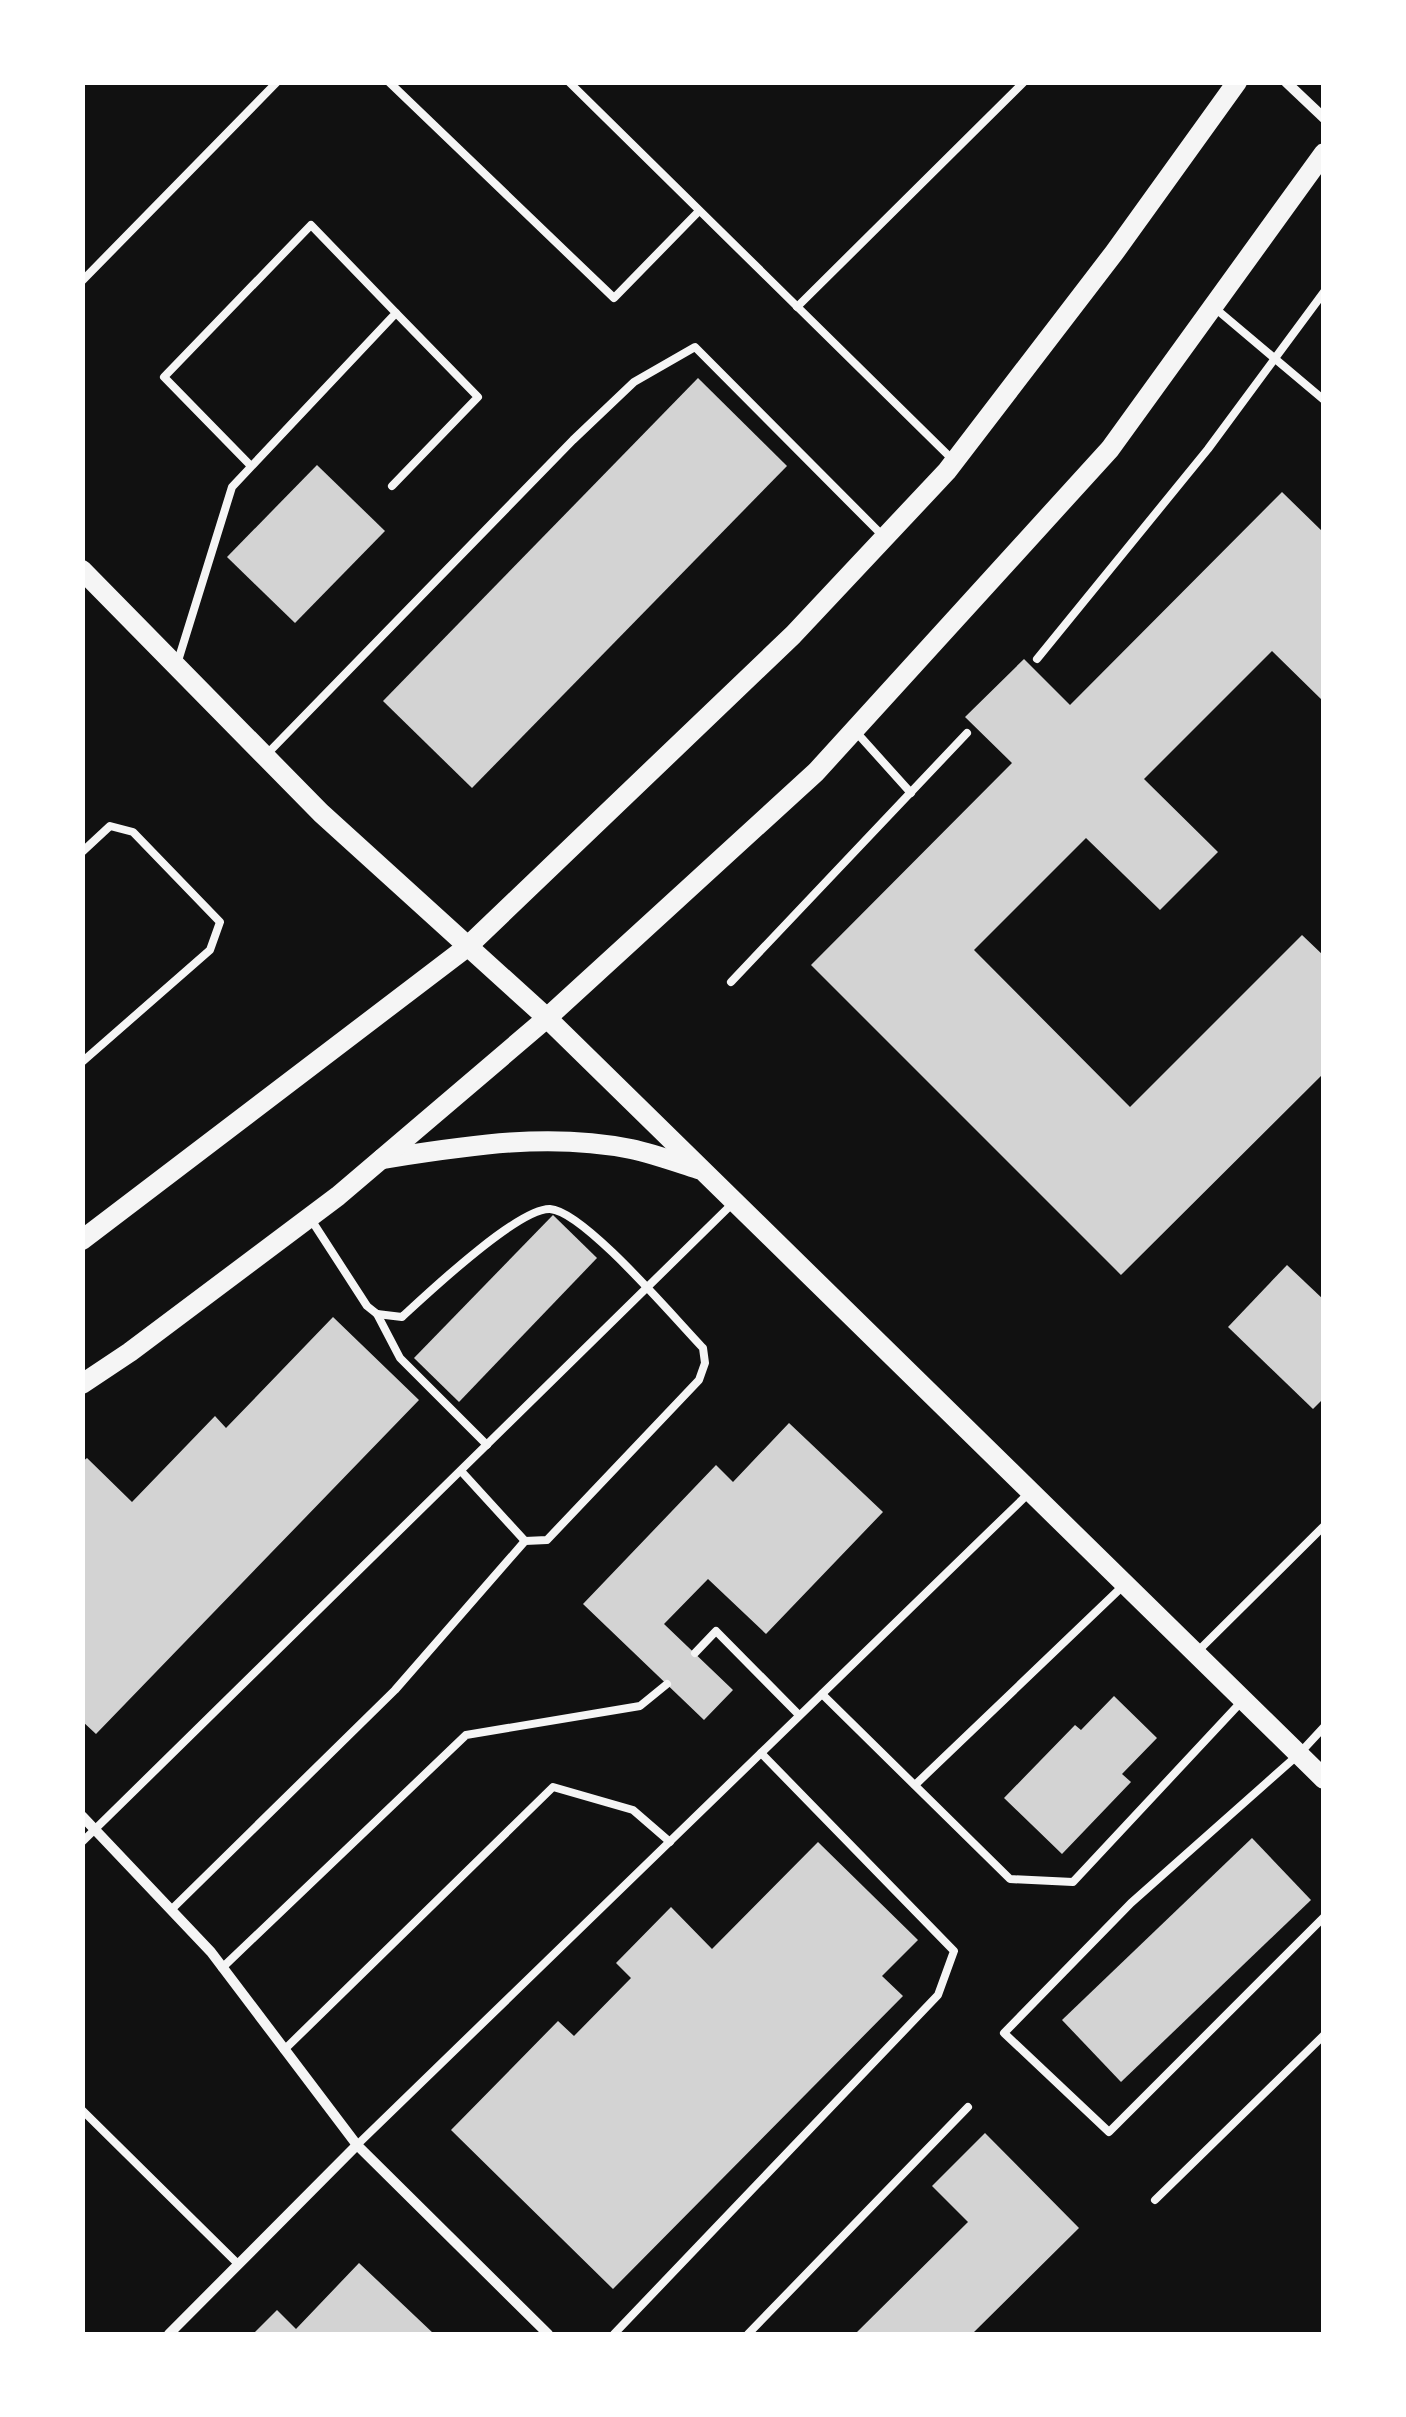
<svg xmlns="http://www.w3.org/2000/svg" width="1406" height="2417" font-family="Ubuntu,sans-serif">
  <rect width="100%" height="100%" fill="#111"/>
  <!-- building -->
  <g fill="#d3d3d3">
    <polygon points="698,378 787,466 472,788 383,701"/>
    <polygon points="317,465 385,531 295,623 227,557"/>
    <polygon points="1282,492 1324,533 1324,702 1272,651 1144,779 1218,852 1160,910 1086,838 974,950 1130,1107 1302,935 1324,956 1324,1073 1121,1275 811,965 1012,763 965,717 1024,659 1070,705"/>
    <polygon points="553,1215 597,1258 459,1402 414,1358"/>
    <polygon points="1287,1265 1324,1300 1324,1398 1313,1409 1228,1327"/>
    <polygon points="333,1317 419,1400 96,1734 82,1721 82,1462 87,1458 132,1502 215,1416 226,1428"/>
    <polygon points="789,1423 883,1512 766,1634 708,1579 664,1624 733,1690 704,1720 583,1604 716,1465 733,1482"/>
    <polygon points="1114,1696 1157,1738 1122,1774 1131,1782 1062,1854 1004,1798 1075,1725 1081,1730"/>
    <polygon points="1252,1838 1311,1900 1121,2082 1062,2020"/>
    <polygon points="818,1842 918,1940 882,1976 903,1996 613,2289 451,2130 558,2021 574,2036 631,1978 616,1963 671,1907 712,1949"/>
    <polygon points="985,2133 1079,2228 972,2334 855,2334 968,2222 932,2186"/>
    <polygon points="359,2263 434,2334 253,2334 277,2310 296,2329"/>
  </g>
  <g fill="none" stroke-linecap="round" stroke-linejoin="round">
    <!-- service -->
    <g stroke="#f5f5f5" stroke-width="8">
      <polyline points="389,82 614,298 699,211"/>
      <polyline points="569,82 954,461"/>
      <polyline points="82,281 277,82"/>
      <polyline points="797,307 1024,82"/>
      <polyline points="1216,309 1324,400"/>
      <polyline points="392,486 478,397 396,313"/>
      <polyline points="1037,659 1208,449 1324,292"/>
      <polyline points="177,664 232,487 396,313 311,225 164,377 251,466"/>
      <polyline points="857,733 911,793"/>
      <polyline points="268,753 573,440 634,382 695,347 882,535"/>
      <polyline points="82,852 110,826 133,832 220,922 210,950 82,1062"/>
      <polyline points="731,982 967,733"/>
      <polyline points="377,1314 400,1358 487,1445"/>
      <polyline points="461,1471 525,1541"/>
      <polyline points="695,1653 716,1631 799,1715"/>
      <polyline points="1196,1653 1324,1526"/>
      <polyline points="822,1694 1010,1879 1073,1882 1243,1700"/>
      <polyline points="1324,1727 1299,1754 1131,1903 1004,2033 1109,2132 1324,1917"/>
      <polyline points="915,1785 1125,1584"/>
      <polyline points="82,1842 731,1205"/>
      <path d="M 172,1909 L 395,1690 L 525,1541 L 547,1540 L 699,1380 L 705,1363 L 703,1348 C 676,1320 584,1211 550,1209 C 518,1208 428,1293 402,1317 L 377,1314 L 367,1306 L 312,1221"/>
      <polyline points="222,1968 466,1735 640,1706 667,1684"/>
      <polyline points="284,2050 553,1787 633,1810 670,1842"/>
      <polyline points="82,2110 238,2264"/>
      <polyline points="357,2145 1028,1494"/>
      <polyline points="1155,2200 1324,2035"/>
      <polyline points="614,2334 938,1995 954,1951 761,1753"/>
      <polyline points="748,2334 968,2107"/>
    </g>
    <!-- minor -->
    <g stroke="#f5f5f5" stroke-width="10">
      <polyline points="1286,82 1324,118"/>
      <polyline points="82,1816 211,1952 357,2145 548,2334"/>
      <polyline points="169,2334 357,2145"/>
    </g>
    <!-- secondary -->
    <g stroke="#f5f5f5" stroke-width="20">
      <polyline points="82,570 321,813 547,1018 1324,1779"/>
      <path d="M 382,1159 C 465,1146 548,1132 631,1149 C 654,1154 676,1162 698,1169"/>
      <polyline points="82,1240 467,947 793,635 947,471 1114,253 1237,82"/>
      <polyline points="82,1384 130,1352 338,1196 547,1018 816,772 1110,449 1324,153"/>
    </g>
  </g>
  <!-- border -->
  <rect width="1406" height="2417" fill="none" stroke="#ffffff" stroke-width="170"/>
</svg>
